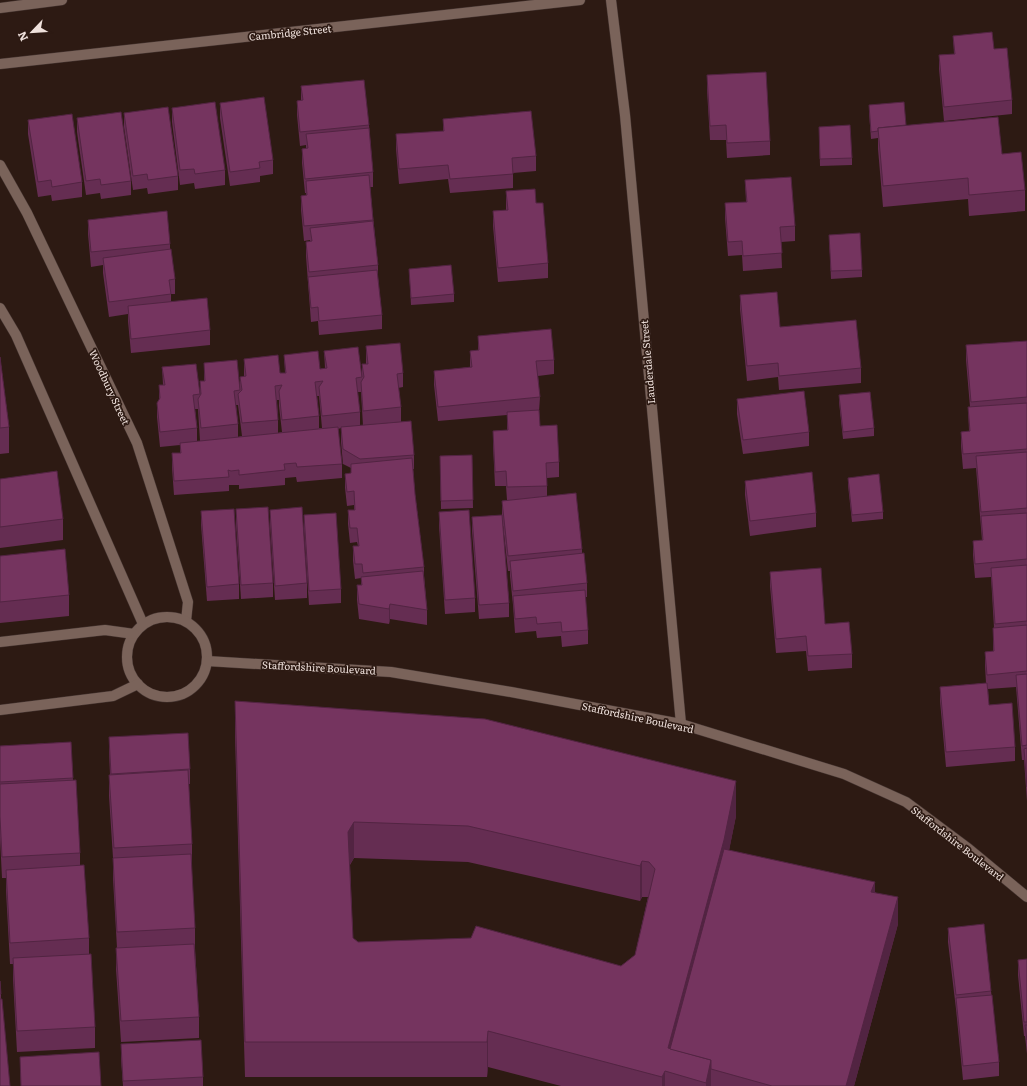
<svg xmlns="http://www.w3.org/2000/svg" width="1027" height="1086" font-family="Literata,serif">
  <rect width="100%" height="100%" fill="#2d1a13"/>
  <g fill="none" stroke-linecap="round" stroke-linejoin="round">
    <!-- minor casing -->
    <g stroke="#453531" stroke-width="11">
      <g id="minor">
        <polyline points="611,0 625,115 681,724"/>
        <polyline points="0,165 27,213 137,443 188,602 186,621"/>
        <polyline points="0,308 16,335 143,624"/>
        <circle cx="167" cy="657" r="40"/>
        <polyline points="0,642 105,630 134,634"/>
        <polyline points="207,661 391,672 511,692 681,724 844,774 906,802 969,849 1027,897"/>
        <polyline points="0,710 113,696 138,684"/>
      </g>
    </g>
    <!-- tertiary casing -->
    <g stroke="#453531" stroke-width="11">
      <g id="tertiary">
        <polyline points="0,8 62,0"/>
        <polyline points="0,64 580,0"/>
      </g>
    </g>
    <!-- minor -->
    <use href="#minor" stroke="#7a635a" stroke-width="10"/>
    <!-- tertiary -->
    <use href="#tertiary" stroke="#7a635a" stroke-width="10"/>
  </g>
  <!-- wall -->
  <g fill="#652d52" fill-rule="evenodd">
    <polygon points="953,36 994,49 1012,100 1012,114 944,121 939,69 939,55 954,54"/>
    <polygon points="707,75 770,141 770,155 727,158 726,140 710,140 707,90"/>
    <polygon points="301,86 369,125 373,172 373,187 370,187 378,265 378,277 382,315 382,329 319,335 318,321 311,322 306,256 306,242 310,241 310,240 304,241 301,210 301,196 306,195 306,193 305,193 302,163 302,149 306,148 306,145 300,146 297,115 297,101 301,100"/>
    <polygon points="220,103 273,160 273,174 260,176 260,182 230,186 220,118"/>
    <polygon points="869,105 1025,190 1025,211 969,216 968,199 883,207 878,149 878,138 871,139 869,112"/>
    <polygon points="172,108 225,170 225,185 195,189 194,183 180,185 172,122"/>
    <polygon points="124,113 178,176 178,190 148,194 147,188 133,190 124,127"/>
    <polygon points="77,118 131,181 131,195 101,199 100,193 86,195 77,132"/>
    <polygon points="443,119 536,156 536,171 513,173 513,188 450,193 448,179 399,184 396,149 396,134 443,131"/>
    <polygon points="28,120 82,182 82,197 52,201 51,195 38,197 28,134"/>
    <polygon points="819,127 852,158 852,165 820,166"/>
    <polygon points="745,180 795,226 795,241 781,242 782,268 743,271 742,255 728,256 725,218 725,203 746,202"/>
    <polygon points="506,191 536,203 548,263 548,278 498,282 493,226 493,211 506,210"/>
    <polygon points="88,220 170,244 170,249 175,279 175,294 171,294 171,302 210,330 210,345 131,353 128,321 128,314 109,317 103,273 103,265 91,267 88,234"/>
    <polygon points="829,235 862,270 862,277 831,279"/>
    <polygon points="409,269 454,294 454,302 411,305"/>
    <polygon points="740,295 780,327 861,368 861,383 779,390 778,377 747,381 740,309"/>
    <polygon points="478,336 554,360 554,374 538,376 540,397 539,412 540,426 559,462 559,477 547,478 547,496 582,549 582,553 587,583 587,597 585,597 588,630 588,644 562,647 561,636 537,638 536,631 515,633 513,605 510,576 510,571 508,571 502,516 509,603 509,617 479,619 472,531 472,517 502,515 502,501 507,500 506,486 495,486 493,445 493,431 507,430 507,415 438,421 434,385 434,371 470,367 470,351 478,350"/>
    <polygon points="1027,341 1027,801 1024,760 1022,760 1016,687 988,689 989,705 1015,747 1015,761 946,767 940,701 940,687 986,683 985,666 985,652 993,651 993,628 994,628 991,577 975,578 973,555 973,541 982,540 976,468 963,469 961,446 961,432 969,431 968,407 970,407 966,360 966,345"/>
    <path d="M 366,346 L 403,373 L 403,387 L 398,388 L 401,407 L 401,422 L 363,426 L 361,392 L 357,392 L 360,412 L 360,426 L 414,455 L 414,469 L 413,469 L 415,494 L 424,567 L 424,575 L 427,610 L 427,625 L 390,619 L 389,624 L 359,619 L 357,600 L 357,585 L 361,585 L 361,578 L 355,579 L 353,561 L 353,546 L 358,546 L 357,542 L 350,543 L 348,524 L 348,510 L 354,510 L 354,505 L 347,506 L 345,488 L 345,474 L 351,473 L 351,468 L 343,464 L 341,442 L 341,428 L 338,429 L 342,464 L 342,478 L 297,482 L 296,477 L 285,478 L 285,485 L 239,489 L 239,485 L 229,485 L 229,491 L 174,495 L 172,468 L 172,453 L 180,453 L 180,445 L 160,447 L 157,417 L 157,403 L 159,400 L 159,385 L 163,385 L 162,367 L 200,394 L 200,396 L 200,381 L 204,381 L 204,363 L 240,389 L 240,377 L 244,377 L 244,359 L 280,373 L 285,373 L 284,355 L 320,369 L 325,368 L 324,351 L 362,377 L 362,380 L 362,364 L 366,364 ZM 317,396 L 319,396 L 322,428 L 319,428 L 319,416 ZM 277,400 L 279,400 L 279,406 L 282,432 L 278,433 L 278,420 ZM 236,405 L 238,405 L 242,436 L 238,437 L 238,424 ZM 195,409 L 198,409 L 200,441 L 197,441 L 197,428 Z"/>
    <polygon points="0,357 9,427 9,453 0,454"/>
    <polygon points="839,395 874,428 874,436 843,439 839,402"/>
    <polygon points="737,399 809,432 809,446 743,454 737,414"/>
    <polygon points="472,455 473,508 441,509 440,456"/>
    <polygon points="848,478 883,512 883,519 852,522 848,485"/>
    <polygon points="0,479 63,519 63,540 0,548"/>
    <polygon points="745,481 816,513 816,527 750,536 745,495"/>
    <polygon points="236,509 273,583 273,597 241,599 236,524"/>
    <polygon points="270,510 307,583 307,598 275,600 270,524"/>
    <polygon points="201,511 239,584 239,599 207,601 201,525"/>
    <polygon points="439,512 475,598 475,612 445,614 439,526"/>
    <polygon points="304,515 341,589 341,603 309,605 304,529"/>
    <polygon points="0,556 69,595 69,616 0,623"/>
    <polygon points="770,572 825,624 852,654 852,668 808,671 806,651 776,653 770,586"/>
    <path d="M 235,701 L 736,816 L 729,850 L 875,892 L 898,924 L 854,1086 L 561,1086 L 488,1067 L 487,1077 L 245,1077 L 235,737 ZM 354,858 L 468,862 L 640,901 L 642,897 L 648,897 L 635,955 L 621,966 L 358,942 L 353,938 L 350,865 Z"/>
    <polygon points="109,737 190,769 190,784 188,784 192,844 192,865 191,865 195,928 195,948 199,1017 199,1038 121,1042 116,969 117,948 113,879 113,858 109,796 109,775 110,775 109,752"/>
    <polygon points="71,742 73,780 80,853 80,865 89,938 89,954 95,1027 95,1048 17,1052 13,979 13,964 10,964 6,891 6,878 2,878 0,838 0,746"/>
    <polygon points="948,928 991,991 999,1062 999,1076 963,1080 956,1009 948,942"/>
    <polygon points="1027,959 1027,1054 1025,1036 1024,1036 1018,975 1018,960"/>
    <polygon points="0,981 1,994 0,1086"/>
    <polygon points="121,1044 203,1077 203,1086 123,1086 121,1059"/>
    <polygon points="20,1057 101,1086 21,1086"/>
  </g>
  <!-- shaded-wall -->
  <g fill="#522442">
    <polygon points="390,604 390,619 389,624 389,609"/>
    <polygon points="736,781 736,816 724,876 674,1059 668,1048"/>
    <polygon points="354,822 354,858 348,867 348,832"/>
    <polygon points="642,861 642,897 640,901 640,866"/>
    <polygon points="875,882 875,909 871,892"/>
    <polygon points="898,897 898,924 854,1086 846,1086"/>
    <polygon points="488,1031 488,1067 487,1077 487,1042"/>
    <polygon points="711,1060 711,1086 706,1086 706,1083"/>
    <polygon points="665,1071 665,1086 662,1086 662,1077"/>
  </g>
  <!-- building -->
  <g fill="#75345f" stroke="#522442" fill-rule="evenodd">
    <polygon points="992,32 994,49 1007,48 1012,100 944,107 939,55 955,54 953,36"/>
    <polygon points="766,72 770,141 727,143 726,125 710,126 707,75"/>
    <polygon points="364,80 369,125 300,132 297,101 303,100 301,86"/>
    <polygon points="264,97 273,160 259,162 260,168 230,172 220,103"/>
    <polygon points="215,102 225,170 195,174 194,169 180,170 172,108"/>
    <polygon points="904,102 906,125 878,128 878,131 871,132 869,105"/>
    <polygon points="168,107 178,176 148,180 147,174 133,176 124,113"/>
    <polygon points="531,111 536,156 512,158 513,174 450,179 448,165 399,169 396,134 444,131 443,119"/>
    <polygon points="121,112 131,181 101,185 100,179 86,181 77,118"/>
    <polygon points="72,114 82,182 52,187 51,180 38,182 28,120"/>
    <polygon points="998,117 1002,154 1021,152 1025,190 969,195 968,178 883,186 878,128"/>
    <polygon points="850,125 852,158 820,159 819,127"/>
    <polygon points="369,128 373,172 305,179 302,149 308,148 306,134"/>
    <polygon points="369,175 373,220 304,226 301,196 307,195 306,181"/>
    <polygon points="791,177 795,226 780,227 782,253 743,256 742,241 728,242 725,203 747,202 745,180"/>
    <polygon points="535,189 536,203 543,203 548,263 498,268 493,211 508,210 506,191"/>
    <polygon points="167,211 170,244 91,252 88,220"/>
    <polygon points="373,221 378,265 309,272 306,242 312,241 310,228"/>
    <polygon points="860,233 862,270 831,271 829,235"/>
    <polygon points="171,249 175,279 169,280 171,294 109,302 103,258"/>
    <polygon points="451,265 454,294 411,298 409,269"/>
    <polygon points="377,270 382,315 319,321 318,307 311,308 308,277"/>
    <polygon points="777,292 780,327 856,320 861,368 779,376 778,363 747,366 740,295"/>
    <polygon points="207,298 210,330 131,339 128,306"/>
    <polygon points="551,329 554,360 536,361 540,397 438,407 434,371 472,367 470,351 479,350 478,336"/>
    <polygon points="1027,341 1027,397 971,402 966,345"/>
    <polygon points="400,343 403,373 397,374 401,407 363,411 361,382 364,377 362,364 368,364 366,346"/>
    <polygon points="358,347 362,377 356,378 360,412 322,416 319,387 323,381 315,382 319,416 282,420 279,391 282,385 275,386 278,420 242,423 238,394 242,390 240,377 246,376 244,359 278,355 280,373 286,373 284,355 318,351 320,369 327,368 324,351"/>
    <polygon points="0,357 9,427 0,428"/>
    <polygon points="237,360 240,390 234,391 238,424 201,428 198,399 201,394 200,381 205,381 204,363"/>
    <polygon points="196,364 200,394 193,395 197,428 160,432 157,403 160,398 159,385 165,385 162,367"/>
    <polygon points="804,391 809,432 743,440 737,399"/>
    <polygon points="870,392 874,428 843,432 839,395"/>
    <polygon points="1027,403 1027,449 963,454 961,432 970,431 968,407"/>
    <polygon points="539,410 540,426 557,425 559,462 546,463 547,486 507,487 506,471 495,472 493,431 508,430 507,412"/>
    <polygon points="411,421 414,455 360,459 343,449 341,427"/>
    <polygon points="338,427 342,464 297,467 296,463 284,464 285,470 239,475 239,470 231,471 228,470 229,477 174,481 172,453 181,453 180,443"/>
    <polygon points="1027,452 1027,508 981,512 976,456"/>
    <polygon points="472,455 473,500 441,501 440,456"/>
    <polygon points="412,458 415,494 424,567 363,573 362,564 355,564 353,546 359,546 357,528 350,528 348,510 355,510 354,491 347,492 345,474 351,473 351,464"/>
    <polygon points="57,471 63,519 0,527 0,479"/>
    <polygon points="812,472 816,513 750,521 745,481"/>
    <polygon points="879,474 883,512 852,515 848,478"/>
    <polygon points="576,493 582,549 508,556 502,501"/>
    <polygon points="268,507 273,583 241,585 236,509"/>
    <polygon points="302,507 307,583 275,586 270,510"/>
    <polygon points="234,509 239,584 207,587 201,511"/>
    <polygon points="469,510 475,598 445,600 439,512"/>
    <polygon points="336,513 341,589 309,591 304,515"/>
    <polygon points="1027,513 1027,559 975,564 973,541 983,540 981,516"/>
    <polygon points="502,515 509,603 479,605 472,517"/>
    <polygon points="65,549 69,595 0,602 0,556"/>
    <polygon points="584,553 587,583 513,591 510,561"/>
    <polygon points="1027,565 1027,621 995,624 991,568"/>
    <polygon points="821,568 825,624 849,622 852,654 808,656 806,636 776,639 770,572"/>
    <polygon points="423,571 427,610 390,604 389,609 359,604 357,585 362,585 361,577"/>
    <polygon points="585,590 588,630 562,632 561,622 537,624 536,617 515,619 513,596"/>
    <polygon points="1027,625 1027,671 987,675 985,652 994,651 993,628"/>
    <polygon points="1027,674 1027,745 1022,746 1016,675"/>
    <polygon points="987,683 989,705 1012,703 1015,747 946,752 940,687"/>
    <path d="M 235,701 L 485,719 L 736,781 L 724,840 L 668,1048 L 711,1060 L 706,1083 L 665,1071 L 662,1077 L 488,1031 L 487,1042 L 245,1042 ZM 354,822 L 468,826 L 640,866 L 642,861 L 649,862 L 655,869 L 635,955 L 621,966 L 476,926 L 471,938 L 358,942 L 353,938 L 348,832 Z"/>
    <polygon points="188,733 190,769 111,774 109,737"/>
    <polygon points="71,742 73,778 0,782 0,746"/>
    <polygon points="1027,748 1027,787 1024,749"/>
    <polygon points="188,770 192,844 114,848 109,775"/>
    <polygon points="76,780 80,853 2,857 0,817 0,784"/>
    <polygon points="724,849 875,882 871,892 898,897 846,1086 772,1086 711,1069 711,1060 670,1049"/>
    <polygon points="191,854 195,928 117,932 113,858"/>
    <polygon points="84,865 89,938 10,943 6,870"/>
    <polygon points="984,924 991,991 956,995 948,928"/>
    <polygon points="194,944 199,1017 121,1021 116,948"/>
    <polygon points="91,954 95,1027 17,1031 13,958"/>
    <polygon points="1027,959 1027,1022 1024,1022 1018,960"/>
    <polygon points="0,981 1,994 0,994"/>
    <polygon points="992,995 999,1062 963,1066 956,998"/>
    <polygon points="0,999 2,999 10,1086 0,1086"/>
    <polygon points="1025,1025 1027,1025 1027,1040"/>
    <polygon points="201,1040 203,1077 123,1081 121,1044"/>
    <polygon points="99,1052 101,1086 21,1086 20,1057"/>
  </g>
  <g text-anchor="middle" dominant-baseline="central" stroke-width="3.5" stroke-linejoin="round" paint-order="stroke">
    <!-- street labels -->
    <g font-size="10" fill="#efe1dc" stroke="#2d1a13">
      <text transform="translate(290 32) rotate(-6)">Cambridge Street</text>
      <text transform="translate(647 362) rotate(-95)">Lauderdale Street</text>
      <text transform="translate(110 387) rotate(65)">Woodbury Street</text>
      <text transform="translate(319 667) rotate(3)">Staffordshire Boulevard</text>
      <text transform="translate(638 717) rotate(12)">Staffordshire Boulevard</text>
      <text transform="translate(958 843) rotate(38)">Staffordshire Boulevard</text>
    </g>
  </g>
  <!-- north arrow -->
  <g transform="translate(32 32) rotate(245)" stroke="#2d1a13" stroke-width="3" paint-order="stroke">
  <path d="M0-3L7 15L0 10L-7 15Z" fill="#efe1dc"/>
  <text y="-6" font-size="11" font-weight="bold" text-anchor="middle" fill="#efe1dc">N</text>
  </g>
</svg>
